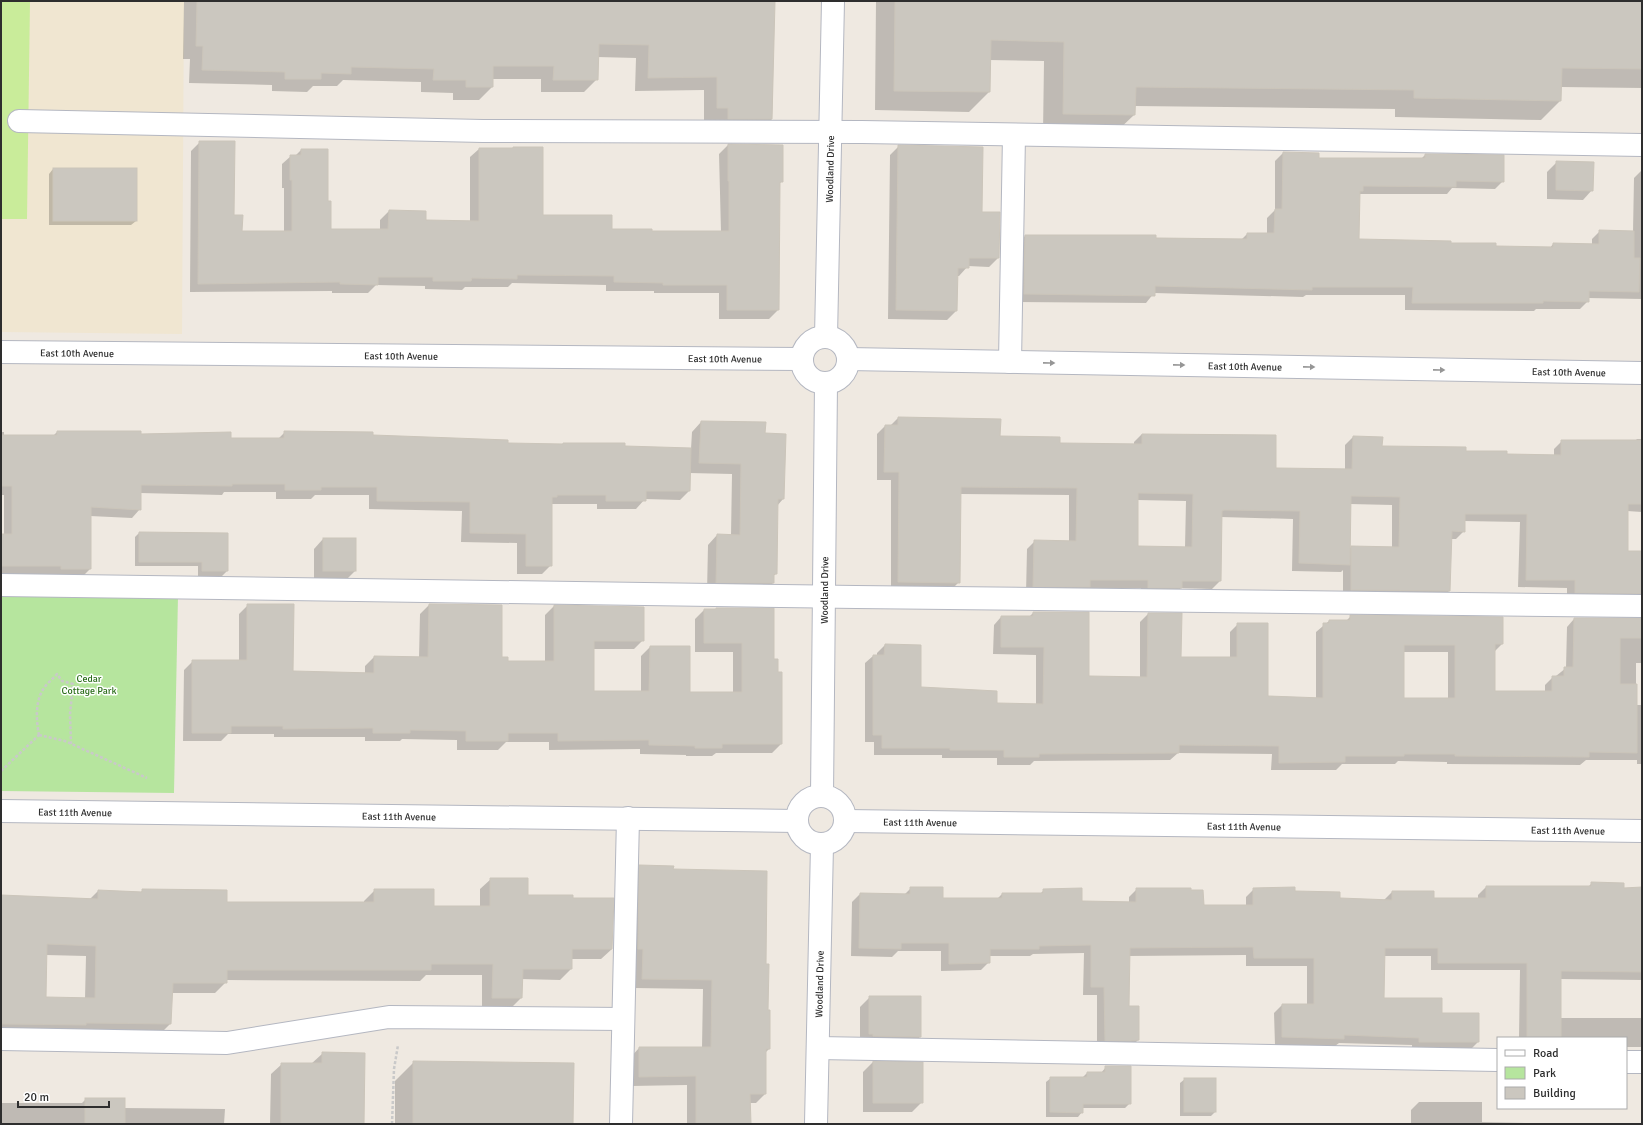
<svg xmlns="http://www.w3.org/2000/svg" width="1643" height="1125" font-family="Signika,sans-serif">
<rect width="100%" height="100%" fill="#efe9e1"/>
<!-- education -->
<polygon fill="#f0e6d1" points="1,1 184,1 182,334 1,332"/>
<!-- green -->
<polygon fill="#b6e59e" points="1,595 178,596 174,793 1,791"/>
<!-- pitch -->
<polygon fill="#c9ec9a" points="1,1 30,1 27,219 1,219"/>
<!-- shadow -->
<g fill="#0003" fill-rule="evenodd">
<polygon points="184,1 774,1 772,119 758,132 704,121 704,90 635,91 636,58 597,57 597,79 584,92 541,92 541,79 492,79 492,87 479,100 453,100 453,93 421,92 421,82 343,80 337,86 313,86 307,92 272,91 272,85 189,83 190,59 183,59"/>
<polygon points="876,1 1642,1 1642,88 1561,87 1560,101 1541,120 1395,117 1395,109 1134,106 1134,115 1114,134 1043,133 1044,61 989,60 989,92 969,112 875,110"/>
<polygon points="200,142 241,232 284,232 284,188 282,188 282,164 291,156 295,156 301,150 327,202 330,230 380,230 380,220 389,211 425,212 425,221 470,222 470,157 479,149 542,216 611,230 651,232 721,232 719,154 728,145 782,181 779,184 778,310 769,319 719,319 719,293 654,293 654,291 606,291 606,285 512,283 508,287 465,287 462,290 425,289 425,286 376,285 368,293 332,293 332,291 190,292 191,151"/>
<polygon points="899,146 981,213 998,258 989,267 968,266 959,276 957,276 956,311 947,320 888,319 890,155"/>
<polygon points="1283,153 1318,159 1421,159 1425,155 1503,181 1495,189 1452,188 1447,194 1359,194 1358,240 1495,247 1550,248 1553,244 1592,244 1592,239 1600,231 1633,232 1634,178 1642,170 1642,299 1588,298 1588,301 1580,309 1536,309 1534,311 1405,310 1405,295 1306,295 1303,297 1154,293 1146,303 1016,302 1017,244 1025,236 1241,240 1247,234 1267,234 1267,218 1275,210 1275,161"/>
<polygon points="1557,162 1592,190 1583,200 1547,199 1547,172"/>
<polygon points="53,169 136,221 131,225 49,225 49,174"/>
<path d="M898 418 999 437 1059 444 1134 445V442L1142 434 1275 469 1345 470V445L1353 437 1381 447 1506 455 1554 456V449L1562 441H1635L1637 439H1642V512L1627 511V552H1642V605L1567 600V588L1518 587 1520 522 1464 521V531L1456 539H1450L1449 591 1442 599 1343 598V570L1341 572 1292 571 1293 519 1221 517 1220 581 1212 589 1181 588 1173 596 1140 595 1141 588H1088L1081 595 1026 594 1027 549 1035 541H1069V495L960 494 959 582 951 590H891V480H877V434L885 426H890ZM1137 500 1186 501 1185 548 1137 547ZM1350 504 1392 505V548L1351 547 1349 549Z"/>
<polygon points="701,422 764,434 783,499 777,506 776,574 773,576 773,583 764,593 707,592 708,545 717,535 731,536 732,474 689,473 689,491 680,500 645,499 636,509 597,509 597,504 551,504 551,565 542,574 517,574 517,543 461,542 462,511 369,509 369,495 315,495 311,499 276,499 276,492 224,492 222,495 140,493 140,509 132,518 90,516 90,569 81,578 53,578 53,574 1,575 1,535 4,535 4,495 1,495 1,432 4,432 4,436 53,436 57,432 230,439 278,439 285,432 507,444 691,449 692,432"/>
<polygon points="139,533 227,571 222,576 198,576 198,566 135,566 135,537"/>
<polygon points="323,539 355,571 345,581 314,581 314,549"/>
<polygon points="248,605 292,672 365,674 365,666 374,657 419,658 420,614 429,605 507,662 545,662 545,615 554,606 643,640 634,649 593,649 593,692 641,692 641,656 650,647 689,693 733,693 733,652 695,652 695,619 704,610 715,610 716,609 773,660 781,744 772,753 716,753 712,756 686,756 686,755 640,754 640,749 549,750 549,742 506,742 498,750 457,750 457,740 402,739 400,741 365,741 365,737 274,737 274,734 228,734 221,741 183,741 184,670 193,661 239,661 239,614"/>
<path d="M1033 613 1088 677 1140 678V622L1148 614 1180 658H1230V632L1238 624 1267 697 1316 699V632L1329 621H1346L1351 616 1502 644 1494 652V692H1545V685L1553 677 1556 676 1566 668 1567 627 1574 619H1642V663H1636V705H1642V764H1637V760H1586L1580 765 1447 764V762L1398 761 1395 764H1342L1336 770H1271L1272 754 1178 753 1170 760 1034 761 1030 765H997V758H942V755H874V742H865V663L873 656H877V653L885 645 920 688 996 704 1036 705V655L993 654 994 625 1001 617H1029ZM1403 652H1448V699H1403Z"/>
<polygon points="640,866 672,870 765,965 769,1049 765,1053 765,1094 756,1103 750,1103 750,1124 687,1124 687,1085 631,1086 630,1058 639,1048 702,1048 703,989 634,988 631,875"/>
<path d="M491 879 527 896 572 899 612 949 601 959H571V969L560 980 521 979V998L510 1009 482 1008V975H426L420 981 226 980V982L215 993H171L170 1024 159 1035H1V890H2V896L90 899 98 891 141 892 143 890 226 903H364V901L375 890 433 907H480V889ZM46 955 86 956 85 999 45 998Z"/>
<polygon points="1592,883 1623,889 1642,888 1642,980 1560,979 1560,1018 1642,1018 1642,1047 1626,1047 1626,1038 1519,1038 1520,970 1431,970 1431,956 1384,956 1383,999 1441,1014 1478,1042 1470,1050 1412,1050 1412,1045 1339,1043 1335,1046 1275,1045 1274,1013 1282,1005 1307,1005 1307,966 1246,966 1246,955 1129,956 1128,1007 1138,1040 1130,1048 1097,1048 1097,995 1083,995 1084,953 1033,954 1030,956 989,956 989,962 981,970 941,971 941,951 898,951 892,957 851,956 852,902 860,894 904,895 911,888 942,899 997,899 1002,894 1040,894 1044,890 1081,902 1129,903 1129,897 1137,889 1203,906 1246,906 1246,897 1254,889 1294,892 1339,899 1384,900 1392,892 1433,899 1478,899 1478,895 1486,887 1588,887"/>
<polygon points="870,997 920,1037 910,1046 860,1043 860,1007"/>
<polygon points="322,1054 364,1054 363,1124 270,1124 271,1074 282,1064 311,1064"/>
<polygon points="414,1062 572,1124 395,1124 395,1081"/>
<polygon points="873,1062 922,1102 912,1112 863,1112 863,1072"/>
<polygon points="1106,1067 1130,1103 1125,1108 1082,1108 1082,1112 1078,1117 1046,1117 1046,1082 1051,1078 1083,1077 1087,1073 1101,1073"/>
<polygon points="1185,1079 1215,1112 1211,1116 1180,1116 1180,1083"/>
<polygon points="86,1099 124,1108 225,1109 224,1124 1,1124 1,1103 82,1103"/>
<polygon points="1419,1102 1482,1102 1482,1122 1569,1124 1411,1124 1411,1110"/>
</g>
<!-- building -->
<g fill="#cbc7bf" stroke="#cbc5ba" fill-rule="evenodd">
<polygon points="197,1 775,1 772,119 728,119 728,108 717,108 717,77 648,78 649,45 599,44 598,80 553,80 554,66 493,66 493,87 466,87 466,80 433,80 434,69 351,67 351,74 321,73 321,79 285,79 285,72 202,70 203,46 196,46"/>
<polygon points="895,1 1642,1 1642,69 1562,68 1561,101 1414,98 1414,90 1136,87 1135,115 1063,114 1064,42 991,40 990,92 894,91"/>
<polygon points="199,141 235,141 234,215 243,215 242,231 292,231 292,180 290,180 290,155 301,155 301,149 328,149 328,201 331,201 331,229 388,229 389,210 426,211 426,220 479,221 479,148 513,148 513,147 543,147 543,215 612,215 612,229 652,229 652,231 729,231 729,181 728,181 728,144 783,145 783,182 780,182 779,310 727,310 727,285 663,285 663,283 614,282 614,276 517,275 517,279 472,278 471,281 433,281 433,277 378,277 378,285 340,284 340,282 198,284"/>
<polygon points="898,145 983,147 982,212 1000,212 999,258 969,258 969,268 958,268 957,311 896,310"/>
<polygon points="1283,152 1319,153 1319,158 1425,158 1425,154 1504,155 1504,182 1456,181 1456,187 1363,186 1363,191 1360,191 1359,239 1451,241 1451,243 1496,243 1496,246 1553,247 1553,243 1599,244 1599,230 1634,231 1634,258 1640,258 1639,292 1589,291 1589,302 1543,301 1543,303 1412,303 1413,287 1312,287 1312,290 1155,286 1155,296 1024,294 1025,235 1156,235 1156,238 1247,239 1247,233 1274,233 1275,209 1282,209"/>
<polygon points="1556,161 1594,162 1593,191 1556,190"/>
<rect x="53" y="168" width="84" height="53"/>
<path d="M898 417 1001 419 1000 436 1060 437V443L1142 444V434L1276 435V468L1352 469 1353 436 1383 437 1382 446 1466 447V451H1507V454L1561 455V440H1642V504H1628V551H1642V594L1575 593V580H1526L1527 514H1465V532L1452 531 1450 591 1351 590V546L1399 547 1400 497 1351 496 1350 565 1299 563 1300 511 1224 510 1222 511 1221 581H1182V588H1148V580H1090V587H1033L1034 540 1076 541 1077 488 961 487 960 583 898 582 899 472H884L885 425H898ZM1138 493 1193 494 1192 547 1138 546Z"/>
<polygon points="701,421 766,422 765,433 786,434 784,499 778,499 777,574 774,574 774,583 716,583 717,534 740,535 741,464 699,463"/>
<polygon points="57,431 141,431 141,434 231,432 231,438 284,438 284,431 373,432 373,435 508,440 508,443 563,444 563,443 625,443 625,446 691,448 690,491 646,491 646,501 606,501 606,495 557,495 557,497 552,497 552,566 526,566 526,534 470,533 470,502 377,501 377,487 321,487 321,490 285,490 285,484 232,484 232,486 141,485 141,510 91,507 91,569 61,569 61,566 1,566 1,534 12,534 12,486 1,486 1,435 57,435"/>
<polygon points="139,532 228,533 228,571 202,571 202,562 139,562"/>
<rect x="323" y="538" width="33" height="33"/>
<polygon points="247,604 294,604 293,671 374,673 374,656 428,657 429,604 502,605 502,657 508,657 508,661 554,661 554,605 644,607 644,641 594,641 594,691 649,691 650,646 690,646 690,692 742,692 742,643 704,643 704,609 716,609 716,608 774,608 774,659 778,659 778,672 782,672 782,744 722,744 722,748 695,748 695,746 649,745 649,740 558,741 558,733 508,733 508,741 466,741 466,731 410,730 410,733 373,733 373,728 283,729 283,726 231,726 231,733 192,733 192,660 247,660"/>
<path d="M1033 612H1089V676L1147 677 1148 613H1182L1181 657H1237V623H1268V696L1323 698V623H1329V620H1350V615L1503 617V644H1495V691H1552V676H1564V667H1573L1574 618H1642V638H1620V684H1637V753L1589 752V757L1455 756V754H1404V756H1345V762L1279 763V746L1179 745V753L1039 754V757H1004V750H950V748H882V735H873V655H884L885 644 921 645V687L997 691V703L1043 704 1044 647H1001V616H1033ZM1404 645H1455V698H1404Z"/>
<polygon points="639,865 674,866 673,869 767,871 766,964 769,964 768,1010 770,1010 770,1049 766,1049 766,1094 750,1094 751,1124 696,1124 696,1076 639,1077 639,1047 711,1047 712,980 642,979 643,949 638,949"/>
<path d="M490 878H528V895H573V898H614L612 949H572V969H523L522 998H492L493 964H431V970H227V983H173L171 1024 86 1023V1025L1 1024V895L98 899V890L142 892V889L227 890V902H374V889H434V906H490ZM47 944 96 946 95 998 46 997Z"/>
<polygon points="1591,882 1624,883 1624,888 1642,887 1642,972 1561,971 1561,1038 1527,1038 1527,963 1438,963 1438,948 1385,948 1384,998 1442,998 1442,1013 1479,1013 1479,1042 1419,1042 1419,1038 1344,1035 1344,1039 1282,1037 1282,1004 1314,1004 1314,958 1254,958 1253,947 1130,948 1129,1006 1139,1006 1139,1040 1131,1041 1105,1041 1104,987 1091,987 1091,945 1039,946 1039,949 990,949 990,963 949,964 949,943 901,943 901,949 859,948 860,893 910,894 910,887 943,887 943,898 1002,898 1002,893 1043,893 1043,889 1082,888 1082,901 1136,902 1136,888 1191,888 1191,890 1203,890 1204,905 1253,905 1253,888 1295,887 1295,891 1340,892 1340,898 1392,900 1392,891 1434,891 1434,898 1486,898 1486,886 1591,886"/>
<polygon points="869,996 921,996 921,1037 873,1036 873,1034 869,1034"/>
<polygon points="322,1052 365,1053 364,1124 281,1124 281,1063 322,1063"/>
<polygon points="413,1061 574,1063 573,1124 413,1124"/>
<polygon points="873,1061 923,1062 923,1103 873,1103"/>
<polygon points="1105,1066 1131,1066 1131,1104 1083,1104 1083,1113 1050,1112 1050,1077 1087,1077 1087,1072 1105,1072"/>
<rect x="1184" y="1078" width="32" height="34"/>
<rect x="85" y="1098" width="40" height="26"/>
</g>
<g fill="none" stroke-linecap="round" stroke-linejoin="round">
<defs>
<g id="minor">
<polyline points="19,121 483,131 862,132 1642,145"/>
<circle cx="825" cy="360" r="23"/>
<path id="s1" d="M826 337 833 1"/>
<path id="s2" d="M1 352 802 359"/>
<path id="s3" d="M848 359 1642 373"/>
<polyline points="1010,362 1014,135"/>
<polyline points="1,585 856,597 1642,606"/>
<circle cx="821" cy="820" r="24"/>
<path id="s4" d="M822 796 826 383"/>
<path id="s5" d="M1 811 797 821"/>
<path id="s6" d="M846 821 1642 831"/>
<polyline points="1,1039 227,1043 389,1017 623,1019"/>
<polyline points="818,1048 1498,1060"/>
<polyline points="1626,1062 1642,1062"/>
<polyline points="621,1124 628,818"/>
<path id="s7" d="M816 1124 822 845"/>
</g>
</defs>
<!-- minor casing -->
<use href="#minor" stroke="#b4b7c1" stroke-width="24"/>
<!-- path -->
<g stroke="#c9c9c9" stroke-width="2.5" stroke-dasharray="3 2" stroke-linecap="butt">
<path d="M39 735C36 720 35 701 44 688 47 683 53 679 57 674L62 681 73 684 70 714 71 744"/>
<polyline points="39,735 65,741 147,778"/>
<polyline points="1,771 39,735"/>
<polyline points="392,1124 394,1069 398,1045"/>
</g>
<!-- minor -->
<use href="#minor" stroke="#fff" stroke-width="22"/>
</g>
<!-- one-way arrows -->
<defs><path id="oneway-solid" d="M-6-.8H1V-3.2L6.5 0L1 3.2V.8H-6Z"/></defs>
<g fill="#969696">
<use href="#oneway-solid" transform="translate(1049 363) rotate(1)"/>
<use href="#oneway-solid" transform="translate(1179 365) rotate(1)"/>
<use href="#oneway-solid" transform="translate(1309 367) rotate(1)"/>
<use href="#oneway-solid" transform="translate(1439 370) rotate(1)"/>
</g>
<g text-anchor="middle" stroke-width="3" stroke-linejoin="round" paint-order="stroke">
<!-- street labels -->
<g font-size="10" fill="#2e2e2e" stroke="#fff">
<text dy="4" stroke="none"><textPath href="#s1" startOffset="168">Woodland Drive</textPath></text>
<text dy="4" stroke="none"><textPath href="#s2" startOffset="76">East 10th Avenue</textPath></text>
<text dy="4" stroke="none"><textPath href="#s2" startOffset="400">East 10th Avenue</textPath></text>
<text dy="4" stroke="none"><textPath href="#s2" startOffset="724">East 10th Avenue</textPath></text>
<text dy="4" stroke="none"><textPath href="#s3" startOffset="397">East 10th Avenue</textPath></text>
<text dy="4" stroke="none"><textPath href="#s3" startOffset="721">East 10th Avenue</textPath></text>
<text dy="4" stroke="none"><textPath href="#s4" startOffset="206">Woodland Drive</textPath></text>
<text dy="4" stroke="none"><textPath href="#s5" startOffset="74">East 11th Avenue</textPath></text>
<text dy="4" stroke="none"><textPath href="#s5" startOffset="398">East 11th Avenue</textPath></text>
<text dy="4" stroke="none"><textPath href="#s6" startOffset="74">East 11th Avenue</textPath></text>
<text dy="4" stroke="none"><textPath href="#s6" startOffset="398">East 11th Avenue</textPath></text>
<text dy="4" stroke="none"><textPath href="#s6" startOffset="722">East 11th Avenue</textPath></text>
<text dy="4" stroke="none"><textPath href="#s7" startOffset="140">Woodland Drive</textPath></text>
</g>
<!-- park labels -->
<g font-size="10" fill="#2c6e1b" stroke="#fff">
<text x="89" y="682">Cedar<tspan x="89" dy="12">Cottage Park</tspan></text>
</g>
</g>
<!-- border -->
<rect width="1643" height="1125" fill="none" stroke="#2e2e2e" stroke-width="4"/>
<!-- legend -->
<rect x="1497" y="1037" width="130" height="72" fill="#ffffff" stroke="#ababab"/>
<rect x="1505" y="1050" width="20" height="6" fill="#ffffff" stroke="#ababab"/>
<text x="1533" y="1057" font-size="12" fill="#2e2e2e">Road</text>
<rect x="1505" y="1067" width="20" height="12" fill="#b6e59e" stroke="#ababab"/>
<text x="1533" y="1077" font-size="12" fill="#2e2e2e">Park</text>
<rect x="1505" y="1087" width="20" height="12" fill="#cbc7bf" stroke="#ababab"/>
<text x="1533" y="1097" font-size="12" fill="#2e2e2e">Building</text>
<!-- scale -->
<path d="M18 1101v6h91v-6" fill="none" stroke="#2e2e2e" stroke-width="2"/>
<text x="24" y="1101" font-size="12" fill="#2e2e2e" stroke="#ffffff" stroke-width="3" paint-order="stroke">20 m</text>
</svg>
